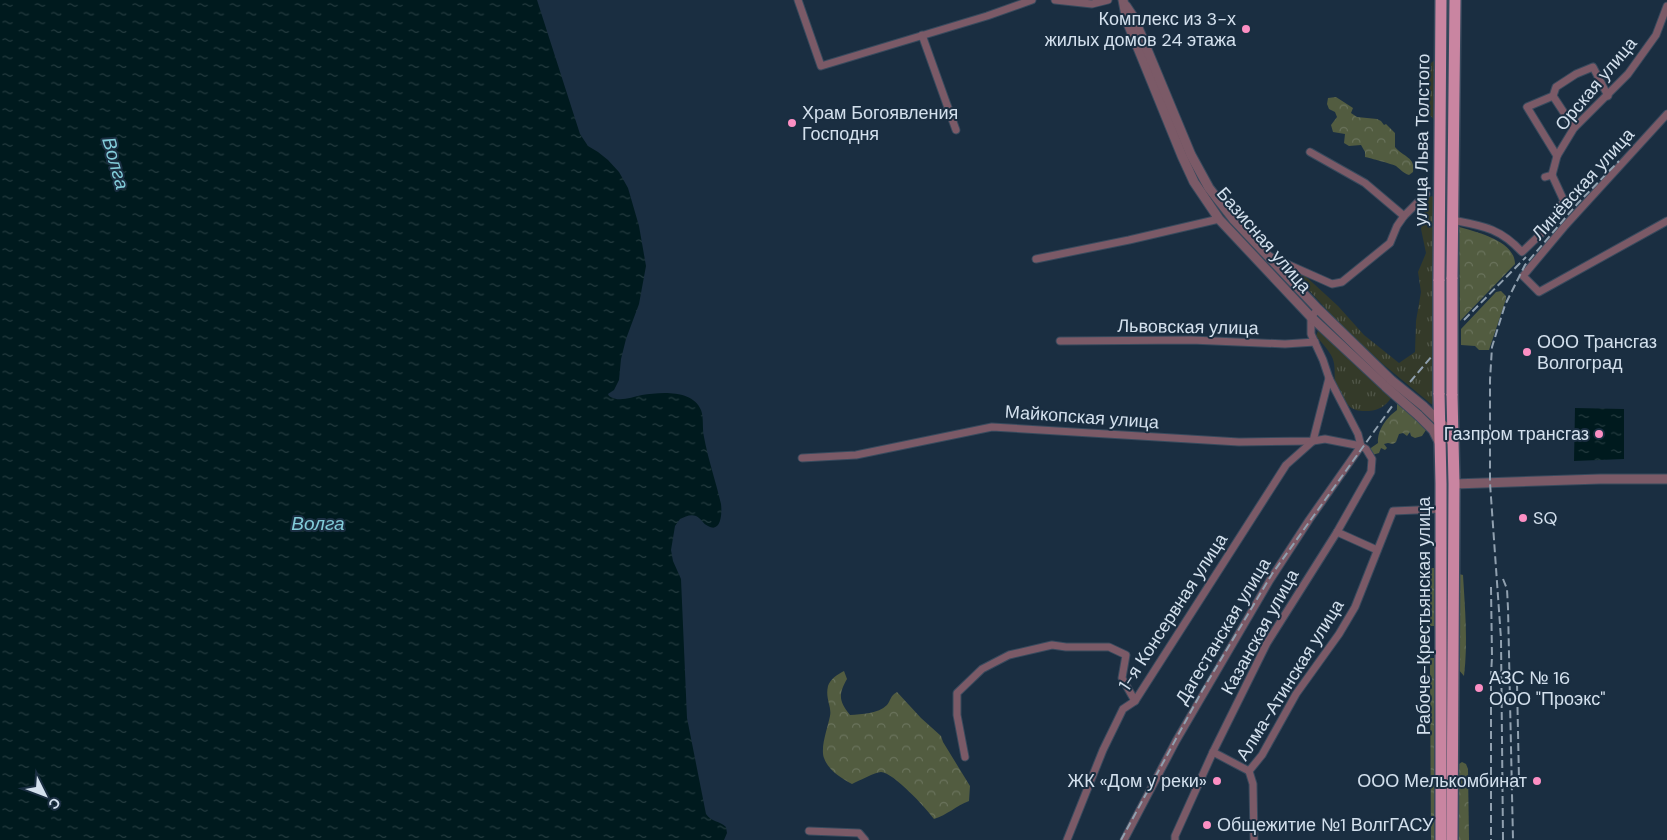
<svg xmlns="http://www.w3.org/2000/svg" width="1667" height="840" font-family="'DM Sans',sans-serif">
<defs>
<pattern id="grass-tufts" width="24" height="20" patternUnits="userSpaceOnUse" patternTransform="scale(1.25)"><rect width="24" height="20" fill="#343a29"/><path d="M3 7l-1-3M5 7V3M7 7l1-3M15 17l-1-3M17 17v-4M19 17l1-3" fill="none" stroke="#505648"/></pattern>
<pattern id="forest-crowns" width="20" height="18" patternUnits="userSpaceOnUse" patternTransform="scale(1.25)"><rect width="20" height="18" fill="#525c40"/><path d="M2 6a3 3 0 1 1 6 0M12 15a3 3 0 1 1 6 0" fill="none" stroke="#6a735c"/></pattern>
<pattern id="water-ripples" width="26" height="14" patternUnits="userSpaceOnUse" patternTransform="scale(1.25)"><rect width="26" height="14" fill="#001a1e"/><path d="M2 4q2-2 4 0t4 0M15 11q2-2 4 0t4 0" fill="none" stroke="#243b3f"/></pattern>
</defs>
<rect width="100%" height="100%" fill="#1a2e41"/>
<!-- grass -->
<g fill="url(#grass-tufts)">
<polygon points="1436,59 1436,122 1430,115 1429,74 1431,63"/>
<polygon points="1436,196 1434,405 1431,404 1384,365 1344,328 1290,270 1301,272 1338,306 1364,335 1399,363 1415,352 1416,321 1421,292 1418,272 1426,253 1421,229 1427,197"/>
<path d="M1318 331H1320L1391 398C1386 406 1379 410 1369 411 1351 412 1347 406 1340 391 1338 388 1335 384 1335 381 1334 371 1336 364 1331 355 1327 348 1321 342 1316 336Z"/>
</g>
<!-- forest -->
<g fill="url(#forest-crowns)">
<path d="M1336 97 1353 108 1351 113 1357 117 1377 119 1381 121 1384 125 1386 124 1395 133V147C1403 157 1416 157 1413 172L1409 175C1403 173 1401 170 1396 166 1392 164 1370 158 1365 157V152L1361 145 1349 146 1344 143 1345 134 1333 132 1331 125 1337 117 1335 112 1329 109 1327 104 1328 98Z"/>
<path d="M1459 227C1477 232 1515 241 1515 264L1460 321Z"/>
<polygon points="1501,291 1506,296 1506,299 1489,350 1479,350 1475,346 1461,345 1461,329 1496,292"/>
<path d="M1397 403 1417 420 1426 430 1422 436 1415 438 1411 436 1410 432 1407 436 1403 433 1399 434 1396 442 1393 444 1388 443 1384 444 1387 448 1385 450 1381 448 1379 453 1372 455 1368 450 1378 443C1377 430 1387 417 1397 410Z"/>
<polygon points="1430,568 1440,568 1439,626 1430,626"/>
<path d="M1459 574 1463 575C1465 609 1468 643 1464 676L1458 669Z"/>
<polygon points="1430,658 1438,658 1439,840 1431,840"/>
<path d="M844 671 847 679C838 695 839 701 850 715 862 714 878 714 887 705 891 700 890 696 897 692L921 718 941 736 943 742 970 786 969 801C956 806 947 815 934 819 925 807 894 773 881 772 875 772 859 781 852 784 841 778 828 770 824 758 820 747 828 727 830 716 832 707 825 699 828 686 830 679 838 674 844 671Z"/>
<polygon points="1462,762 1466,764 1468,769 1469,840 1459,840 1458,771 1459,764"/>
</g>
<!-- water -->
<g fill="url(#water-ripples)">
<path d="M0 0H537L580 134 588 146 598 152 608 160 619 172 628 188 639 226 646 266 639 304 626 339 621 359 619 380 614 390 608 394 609 396C619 403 631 397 642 395 659 392 693 389 701 410 704 418 702 428 704 437 708 459 716 482 721 504 722 511 722 534 708 526 703 524 701 518 696 516 690 514 685 517 680 519L675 526 671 550 673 561 681 579 687 718 706 814C711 822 720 821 726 827L727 833 724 840H0Z"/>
<polygon points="1575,408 1624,409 1624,459 1574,461"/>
</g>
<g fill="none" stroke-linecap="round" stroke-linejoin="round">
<defs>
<g id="minor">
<polyline points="798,0 821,66 987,16 1032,0"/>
<polyline points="1055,0 1092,4 1108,0"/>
<polyline points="922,35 956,130"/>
<polyline points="1553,96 1574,128"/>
<polyline points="1667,114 1564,227 1523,276 1539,292 1667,221"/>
<polyline points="1557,156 1527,107 1553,96 1556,87 1576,74 1593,67 1608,96"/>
<polyline points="1545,177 1552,175 1557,156 1574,128 1628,74 1656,35 1667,6"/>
<polyline points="1404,216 1426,194"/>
<path d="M1452 220C1483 226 1500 228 1522 252L1546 229 1564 201 1552 175"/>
<polyline points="1269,256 1332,284 1342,282 1390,243 1397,226 1404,216 1365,183 1310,152"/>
<polyline points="1036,259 1129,240 1219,219"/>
<polyline points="1318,309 1311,317 1311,334 1323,360 1329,378 1358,434 1361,446"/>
<polyline points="1060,341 1191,340 1285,344 1315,342"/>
<polyline points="802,458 856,455 992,427 1239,442 1313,441 1325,439 1361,446 1366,449 1372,459 1371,472 1337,532 1267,643 1213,752 1175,836 1175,840"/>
<polyline points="1337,532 1377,550"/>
<polyline points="1213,752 1249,771"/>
<polyline points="965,757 957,715 957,693 982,669 1009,655 1052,645 1066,647 1109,647 1126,655 1122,678 1135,701"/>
<polyline points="809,831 859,833 865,840"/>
<polyline points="1067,840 1103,750 1123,709 1135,701 1286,465 1313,441 1329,378"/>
<polyline points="1124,840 1176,741 1270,580 1309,520 1361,446"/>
<polyline points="1254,840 1253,784 1249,771 1262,755 1296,694 1339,634 1355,607 1393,511 1441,509"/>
</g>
<g id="tertiary">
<polyline points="1123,0 1127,21 1182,156 1194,182 1219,219 1311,317 1386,387"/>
<polyline points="1126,6 1134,18 1191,155 1209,188 1234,220 1267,255 1318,309 1391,380"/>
<polyline points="1423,406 1445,427 1451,441"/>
<polyline points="1418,415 1433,430 1439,442"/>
<polyline points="1454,484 1600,479 1667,479"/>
</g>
<g id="primary">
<polyline points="1452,279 1455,0"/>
<polyline points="1439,281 1441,0"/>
<polyline points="1439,393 1441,484 1441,840"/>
<polyline points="1452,840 1454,484 1452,394"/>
</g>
</defs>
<!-- minor casing -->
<use href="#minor" stroke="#384a5d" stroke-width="9"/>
<!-- tertiary casing -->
<use href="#tertiary" stroke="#384a5d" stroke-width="11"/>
<!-- primary casing -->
<use href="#primary" stroke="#384a5d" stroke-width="14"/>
<!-- minor -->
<use href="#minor" stroke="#7b5a67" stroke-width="7"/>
<!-- tertiary -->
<use href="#tertiary" stroke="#7b5a67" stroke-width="9"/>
<!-- primary -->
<use href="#primary" stroke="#c985a1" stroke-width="11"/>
<!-- rail -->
<g stroke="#90a0af" stroke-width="2" stroke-dasharray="8 4" stroke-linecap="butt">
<polyline points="1464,320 1526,257"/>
<polyline points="1410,382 1432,356"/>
<polyline points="1503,579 1507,589 1508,608 1513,840"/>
<polyline points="1491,587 1492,657 1491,675 1491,840"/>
<polyline points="1517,683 1519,780"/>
<polyline points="1121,840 1202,691 1272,574 1393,405"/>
<polyline points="1503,840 1501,639 1490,483 1490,380 1492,347 1505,305 1525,265 1578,203 1619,161"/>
</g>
<defs>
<g id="tertiary-bridge">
<polyline points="1391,380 1423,406"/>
<polyline points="1386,387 1418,415"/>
</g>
<g id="primary-bridge">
<polyline points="1452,279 1452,394"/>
<polyline points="1439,281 1439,393"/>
</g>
</defs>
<!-- tertiary-bridge casing -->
<use href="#tertiary-bridge" stroke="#384a5d" stroke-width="11" stroke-linecap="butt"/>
<!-- primary-bridge casing -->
<use href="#primary-bridge" stroke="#384a5d" stroke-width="14" stroke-linecap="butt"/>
<!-- tertiary-bridge -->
<use href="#tertiary-bridge" stroke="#7b5a67" stroke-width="9"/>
<!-- primary-bridge -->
<use href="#primary-bridge" stroke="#c985a1" stroke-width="11"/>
</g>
<!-- markers -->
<g fill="#fc8fc3" stroke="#1a2e41" stroke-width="2">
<circle cx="1246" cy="29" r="5"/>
<circle cx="792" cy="123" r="5"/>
<circle cx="1527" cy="352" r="5"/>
<circle cx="1599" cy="434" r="5"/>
<circle cx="1523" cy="518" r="5"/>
<circle cx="1479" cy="688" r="5"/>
<circle cx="1217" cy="781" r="5"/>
<circle cx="1537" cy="781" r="5"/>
<circle cx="1207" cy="825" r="5"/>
</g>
<g text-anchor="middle" stroke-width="4" stroke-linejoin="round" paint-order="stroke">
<!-- poi labels -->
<g font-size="18" fill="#d3e0ed" stroke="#1a2e41" text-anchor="start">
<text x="1236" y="25" text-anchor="end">Комплекс из 3-х<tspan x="1236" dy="21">жилых домов 24 этажа</tspan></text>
<text x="802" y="119">Храм Богоявления<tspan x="802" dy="21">Господня</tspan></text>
<text x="1537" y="348">ООО Трансгаз<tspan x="1537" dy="21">Волгоград</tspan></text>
<text x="1589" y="440" text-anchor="end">Газпром трансгаз</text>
<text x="1533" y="524">SQ</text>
<text x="1489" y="684">АЗС № 16<tspan x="1489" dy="21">ООО "Проэкс"</tspan></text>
<text x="1207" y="787" text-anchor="end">ЖК «Дом у реки»</text>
<text x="1527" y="787" text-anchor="end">ООО Мелькомбинат</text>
<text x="1217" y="831">Общежитие №1 ВолгГАСУ</text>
</g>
<!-- street labels -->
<g font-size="18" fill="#d3e0ed" stroke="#1a2e41">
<text transform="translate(1596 84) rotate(-50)" y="6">Орская улица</text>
<text transform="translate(1422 140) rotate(-89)" y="6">улица Льва Толстого</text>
<text transform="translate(1583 184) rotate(-48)" y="6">Линёвская улица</text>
<text transform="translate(1264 240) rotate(49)" y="6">Базисная улица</text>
<text transform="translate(1188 327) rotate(1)" y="6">Львовская улица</text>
<text transform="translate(1082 417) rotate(4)" y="6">Майкопская улица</text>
<text transform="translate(1173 612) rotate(-57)" y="6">1-я Консервная улица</text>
<text transform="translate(1424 616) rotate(-90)" y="6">Рабоче-Крестьянская улица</text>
<text transform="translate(1223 631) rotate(-59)" y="6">Дагестанская улица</text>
<text transform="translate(1260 632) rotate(-61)" y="6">Казанская улица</text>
<text transform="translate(1290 680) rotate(-58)" y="6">Алма-Атинская улица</text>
</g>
<!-- water labels -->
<g font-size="19" font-style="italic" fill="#82ccd9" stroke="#1a2e41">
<text transform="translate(116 163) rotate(74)" y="7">Волга</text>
<text x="318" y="530">Волга</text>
</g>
</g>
<!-- north arrow -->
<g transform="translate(45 795) rotate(132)" stroke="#1a2e41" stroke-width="4" paint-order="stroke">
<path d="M0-4L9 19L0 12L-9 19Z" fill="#d3e0ed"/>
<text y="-8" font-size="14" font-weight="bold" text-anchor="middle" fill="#d3e0ed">С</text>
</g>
</svg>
